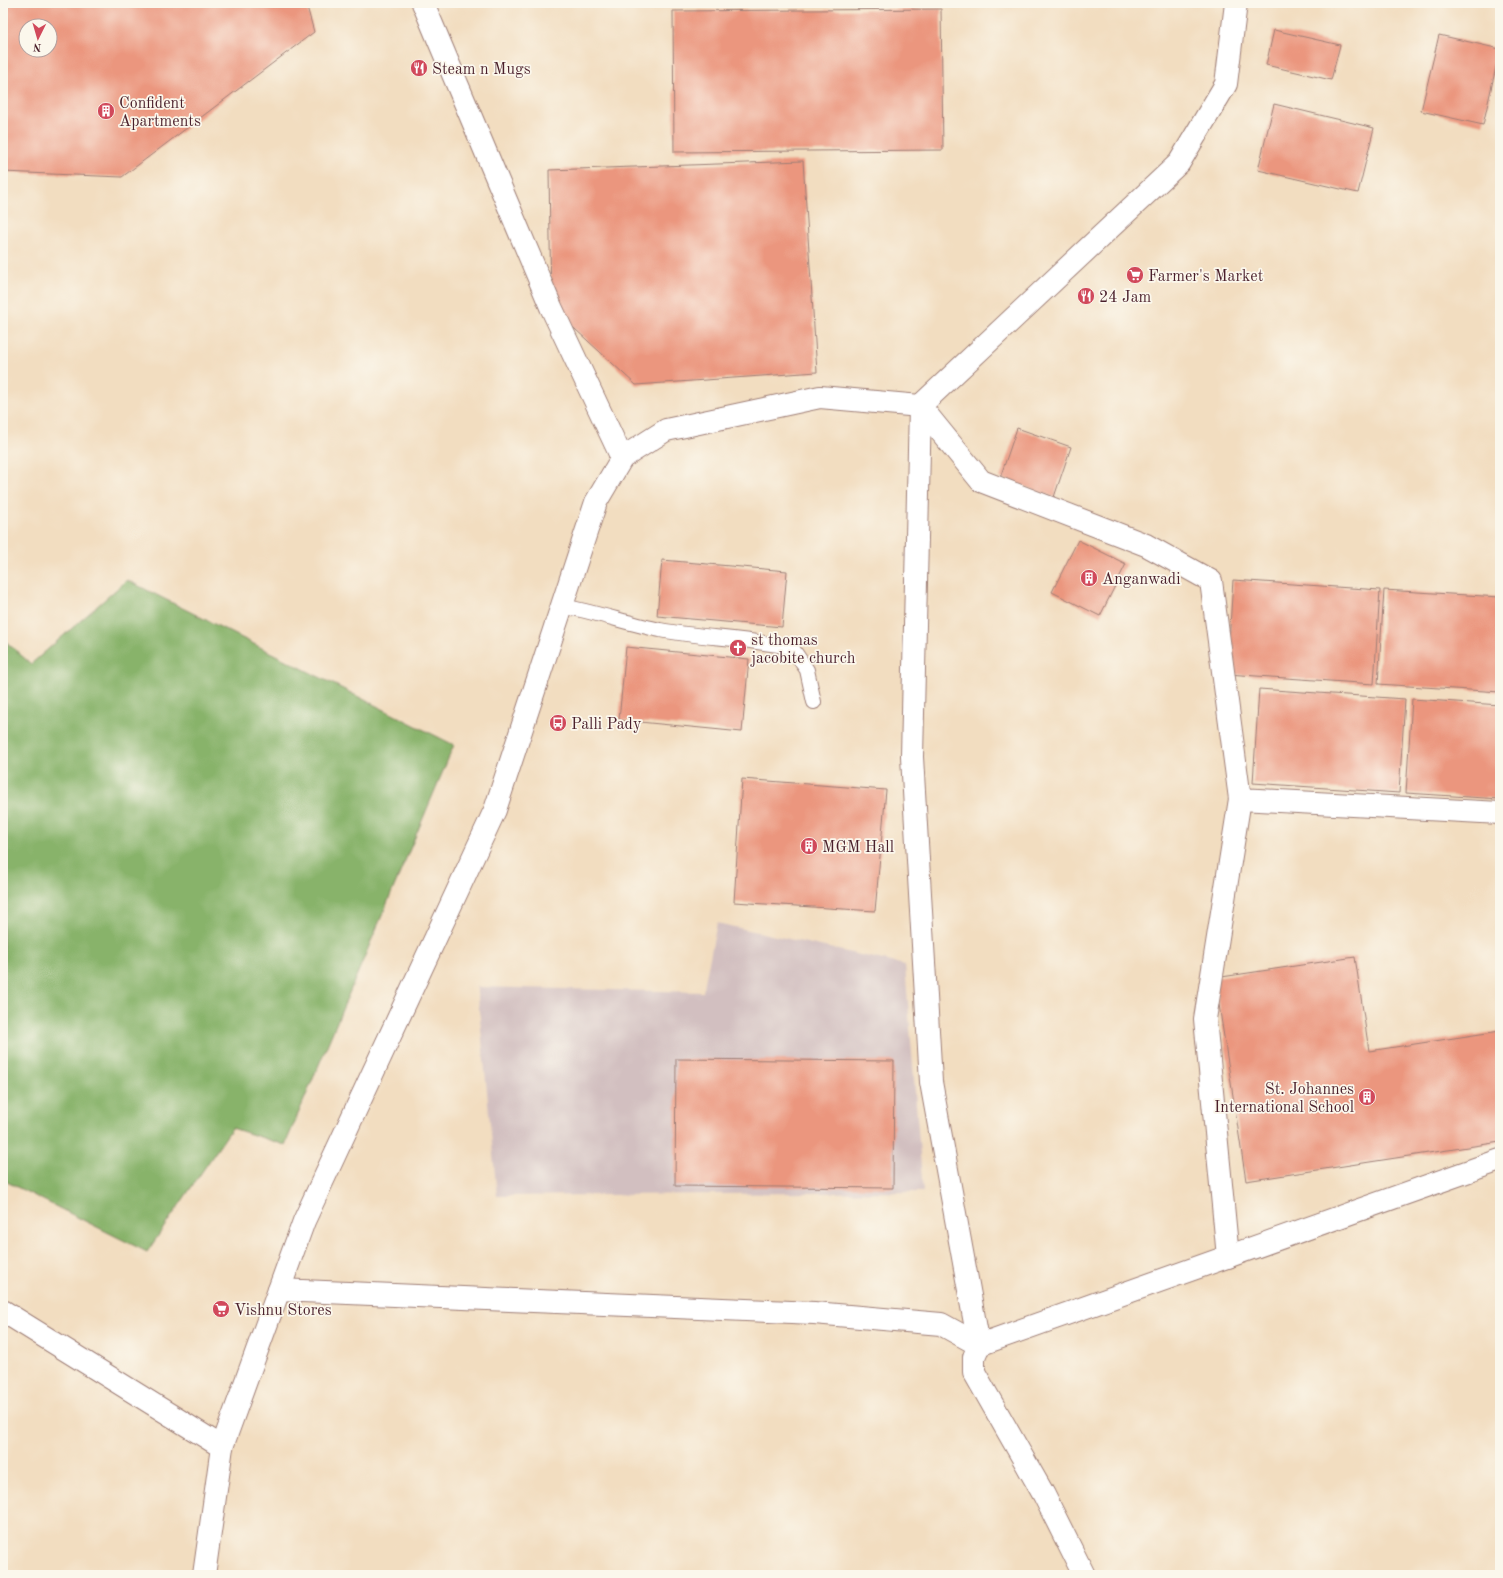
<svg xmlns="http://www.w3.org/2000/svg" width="1503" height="1578" font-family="'Old Standard TT',serif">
<rect width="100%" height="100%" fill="#fbf7ec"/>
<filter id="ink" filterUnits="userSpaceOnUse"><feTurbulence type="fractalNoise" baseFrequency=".025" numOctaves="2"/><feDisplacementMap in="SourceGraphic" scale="8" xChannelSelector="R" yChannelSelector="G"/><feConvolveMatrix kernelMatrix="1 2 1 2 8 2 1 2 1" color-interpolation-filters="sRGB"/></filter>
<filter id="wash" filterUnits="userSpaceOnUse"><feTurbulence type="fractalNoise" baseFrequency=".012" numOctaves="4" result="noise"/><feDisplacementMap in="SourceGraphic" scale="16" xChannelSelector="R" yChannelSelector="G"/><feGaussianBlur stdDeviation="0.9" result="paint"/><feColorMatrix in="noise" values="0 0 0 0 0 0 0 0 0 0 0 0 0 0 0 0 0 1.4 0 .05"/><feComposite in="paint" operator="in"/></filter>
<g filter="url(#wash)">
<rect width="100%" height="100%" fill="#f2ddc0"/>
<!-- industrial -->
<polygon fill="#d2bfc0" points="717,923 905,965 923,1192 497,1196 477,987 703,992"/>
<!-- forest -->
<polygon fill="#88b36b" stroke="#69694b" points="127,580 454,745 285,1145 232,1128 147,1252 3,1180 3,639 31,664"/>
<g id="blocks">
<!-- building -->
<g fill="#eb967e" fill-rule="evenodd">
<path d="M3 3H306L314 32 122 177 3 172ZM26 26H50V50H26Z"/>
<polygon points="941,9 943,150 674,152 673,11"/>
<polygon points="1274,30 1340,45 1331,80 1266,65"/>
<polygon points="1439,35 1500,49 1483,125 1421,111"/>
<polygon points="1274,104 1374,128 1358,193 1258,170"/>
<polygon points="803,161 817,372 636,385 551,307 549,170"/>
<polygon points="1017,428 1071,447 1054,497 1000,478"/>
<polygon points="1078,540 1126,564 1100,616 1052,592"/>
<polygon points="662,560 787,571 782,627 657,616"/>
<polygon points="1233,580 1380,590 1374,684 1227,674"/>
<polygon points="1384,590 1500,597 1500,692 1378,684"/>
<polygon points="626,647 749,659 742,732 619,720"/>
<polygon points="1259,689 1405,699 1399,793 1253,783"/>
<polygon points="1412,699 1500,705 1500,799 1406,793"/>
<polygon points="742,779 886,790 875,911 734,902"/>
<polygon points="1355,957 1369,1051 1500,1031 1500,1142 1246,1181 1215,978"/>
<polygon points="676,1059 894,1061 893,1188 675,1186"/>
</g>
</g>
</g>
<g filter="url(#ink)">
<use href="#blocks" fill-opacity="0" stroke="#9e7e76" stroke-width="1"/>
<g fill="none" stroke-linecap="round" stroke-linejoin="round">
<defs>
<path id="lane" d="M562 606C595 612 627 623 660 630 703 638 748 638 792 648L807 670 814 702"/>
<g id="street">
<polyline points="423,3 551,307 622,458"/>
<polyline points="920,406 912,757 931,1082 979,1345 974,1357 974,1372 1044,1495 1084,1575"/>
<polyline points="920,406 981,481 1146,545 1211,581 1240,799 1500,813"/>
<polyline points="1228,1257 1205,1019 1240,799"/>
<polyline points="279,1290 814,1313 941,1324 979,1345 1500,1160"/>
<polyline points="3,1311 222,1447"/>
<polyline points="204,1575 222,1447 304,1221 495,810 596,502 622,458 666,430 820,397 920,406 1179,163 1226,84 1236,3"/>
</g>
</defs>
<!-- lane casing -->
<use href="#lane" stroke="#9e7e76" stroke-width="16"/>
<!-- street casing -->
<use href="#street" stroke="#9e7e76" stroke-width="24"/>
<!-- lane -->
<use href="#lane" stroke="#fff" stroke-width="14"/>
<!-- street -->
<use href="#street" stroke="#fff" stroke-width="22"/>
</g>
</g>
<!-- icons -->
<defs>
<symbol id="restaurant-disc" viewBox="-11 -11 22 22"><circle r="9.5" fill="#d1495b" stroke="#fbf7ec"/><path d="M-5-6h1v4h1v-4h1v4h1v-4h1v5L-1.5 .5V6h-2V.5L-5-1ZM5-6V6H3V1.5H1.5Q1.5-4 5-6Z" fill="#fff"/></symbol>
<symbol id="building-disc" viewBox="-11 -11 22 22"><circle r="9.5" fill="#d1495b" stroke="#fbf7ec"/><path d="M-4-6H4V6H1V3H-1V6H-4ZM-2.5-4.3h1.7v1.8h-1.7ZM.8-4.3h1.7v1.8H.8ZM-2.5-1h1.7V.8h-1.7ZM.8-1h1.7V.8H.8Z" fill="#fff"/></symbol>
<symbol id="supermarket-disc" viewBox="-11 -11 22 22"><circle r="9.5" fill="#d1495b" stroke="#fbf7ec"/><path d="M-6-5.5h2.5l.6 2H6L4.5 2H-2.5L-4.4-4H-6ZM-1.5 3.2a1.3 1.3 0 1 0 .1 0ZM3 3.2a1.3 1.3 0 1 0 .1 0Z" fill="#fff"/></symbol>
<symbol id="church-disc" viewBox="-11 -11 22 22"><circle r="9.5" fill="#d1495b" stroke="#fbf7ec"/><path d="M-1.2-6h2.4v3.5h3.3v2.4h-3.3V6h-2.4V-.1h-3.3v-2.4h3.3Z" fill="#fff"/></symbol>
<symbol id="bus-disc" viewBox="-11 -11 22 22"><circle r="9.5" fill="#d1495b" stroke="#fbf7ec"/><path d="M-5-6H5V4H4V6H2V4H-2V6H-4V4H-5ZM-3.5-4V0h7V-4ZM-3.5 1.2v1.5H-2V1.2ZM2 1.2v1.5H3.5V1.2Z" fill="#fff"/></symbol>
</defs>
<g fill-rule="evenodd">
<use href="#restaurant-disc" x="409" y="58" width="20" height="20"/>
<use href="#building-disc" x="96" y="101" width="20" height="20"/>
<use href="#supermarket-disc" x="1125" y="265" width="20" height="20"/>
<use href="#restaurant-disc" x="1076" y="286" width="20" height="20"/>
<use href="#building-disc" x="1079" y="568" width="20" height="20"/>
<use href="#church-disc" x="728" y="638" width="20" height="20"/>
<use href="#bus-disc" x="548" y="713" width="20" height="20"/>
<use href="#building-disc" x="799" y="836" width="20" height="20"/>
<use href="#building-disc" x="1357" y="1087" width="20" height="20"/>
<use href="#supermarket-disc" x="211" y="1299" width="20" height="20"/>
</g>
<g text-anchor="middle" stroke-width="3.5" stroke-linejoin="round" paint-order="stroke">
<!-- poi labels -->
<g font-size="16" fill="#4a1f2b" stroke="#fbf7ec" text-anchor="start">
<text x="432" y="74">Steam n Mugs</text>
<text x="119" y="108">Confident<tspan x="119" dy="18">Apartments</tspan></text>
<text x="1148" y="281">Farmer's Market</text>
<text x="1099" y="302">24 Jam</text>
<text x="1102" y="584">Anganwadi</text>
<text x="751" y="645">st thomas<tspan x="751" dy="18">jacobite church</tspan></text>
<text x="571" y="729">Palli Pady</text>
<text x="822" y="852">MGM Hall</text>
<text x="1354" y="1094" text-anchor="end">St. Johannes<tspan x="1354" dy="18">International School</tspan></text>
<text x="234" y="1315">Vishnu Stores</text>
</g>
</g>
<!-- margin -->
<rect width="1503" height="1578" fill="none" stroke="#fbf7ec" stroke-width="16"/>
<!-- north arrow -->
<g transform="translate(38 38) rotate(185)"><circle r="19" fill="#fbf7ec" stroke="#b4a19f"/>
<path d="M0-3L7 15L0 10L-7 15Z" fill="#d1495b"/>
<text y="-6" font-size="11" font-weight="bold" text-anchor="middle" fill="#4a1f2b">N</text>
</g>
</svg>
